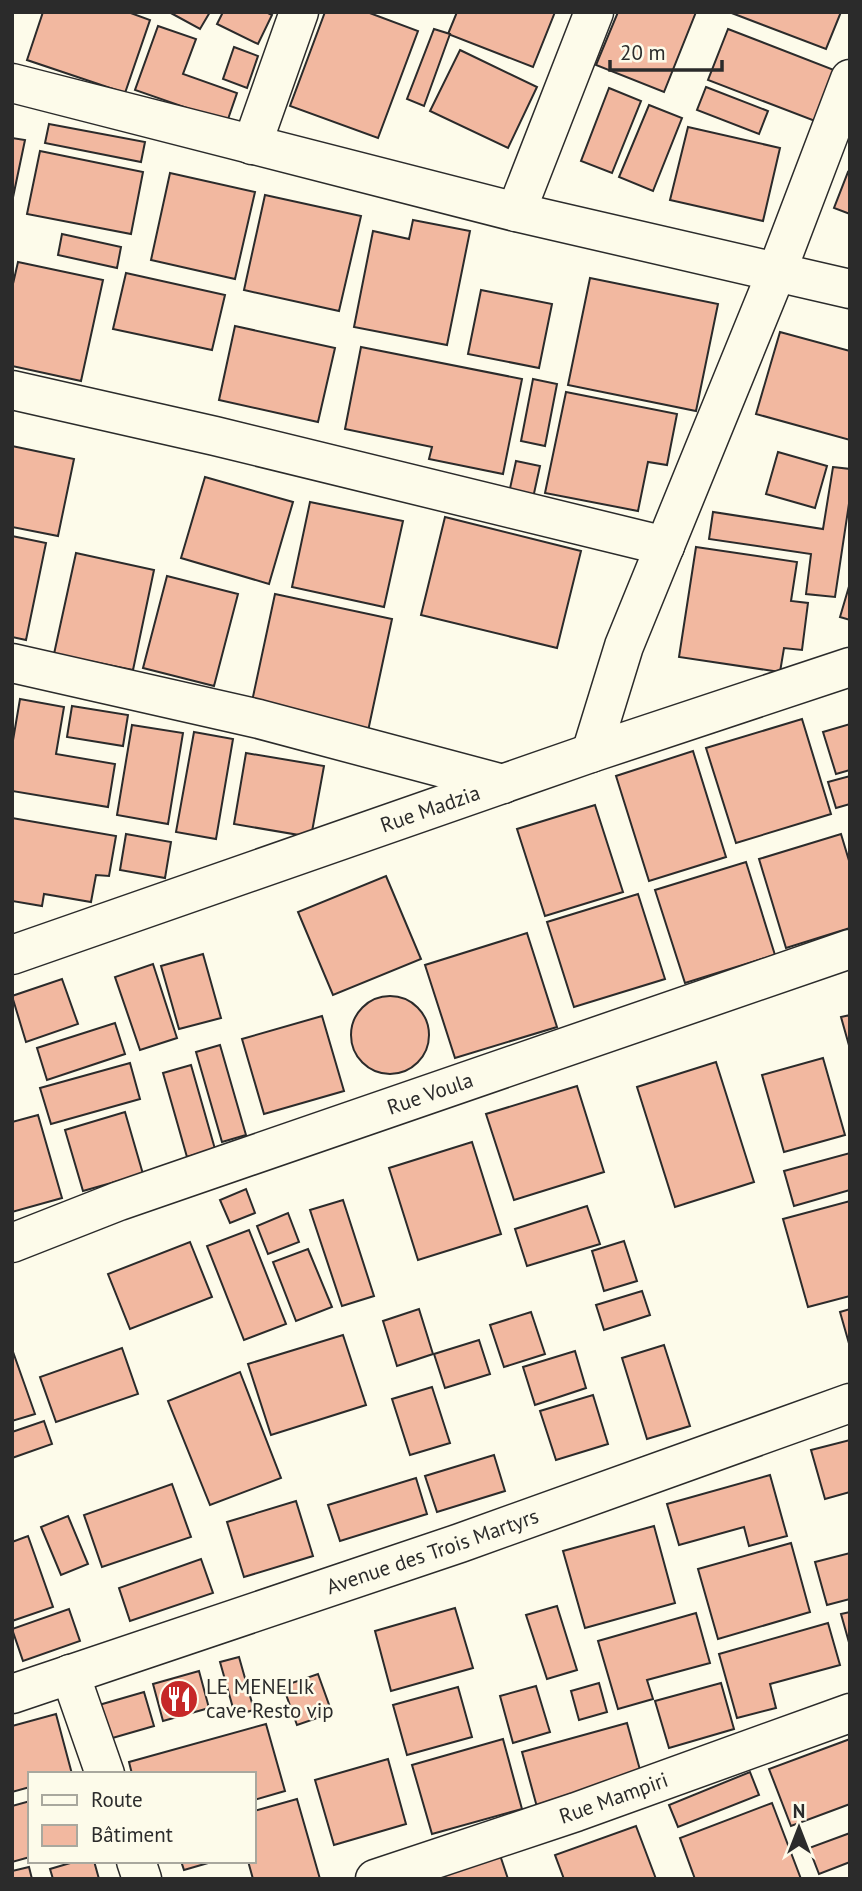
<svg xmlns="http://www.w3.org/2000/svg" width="862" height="1891" font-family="'PT Sans',sans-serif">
<rect width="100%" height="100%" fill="#fdfbea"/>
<!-- building -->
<g fill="#f2b8a0" stroke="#2b2b2b" stroke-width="2">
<polygon points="43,12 128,12 150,20 125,93 27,60"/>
<polygon points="169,12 210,12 200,29"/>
<polygon points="223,12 266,12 272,15 258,44 217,24"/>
<polygon points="325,12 367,12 418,31 378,138 290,106"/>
<polygon points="457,12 555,12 533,67 448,34"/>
<polygon points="618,12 696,12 664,92 596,65"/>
<polygon points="729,12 841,12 826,49"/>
<polygon points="158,26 196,39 183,74 237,93 227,122 135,90"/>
<polygon points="434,29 450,34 424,106 407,99"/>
<polygon points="728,29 834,70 815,121 708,80"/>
<polygon points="234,47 258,56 247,88 223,79"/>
<polygon points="460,50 537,87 508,148 430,111"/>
<polygon points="706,87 768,111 759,134 697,110"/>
<polygon points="609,88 641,101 612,173 581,161"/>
<polygon points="649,105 682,118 653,191 619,177"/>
<polygon points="49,124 145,142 141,162 45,143"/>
<polygon points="688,127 780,148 763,221 670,200"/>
<polygon points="12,138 25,140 12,202"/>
<polygon points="40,151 143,172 131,234 27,214"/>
<polygon points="848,172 850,173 850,214 834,208"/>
<polygon points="170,173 255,192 235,279 151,260"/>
<polygon points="265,195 361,216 339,311 244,290"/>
<polygon points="413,220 470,231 447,345 354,327 373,231 409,239"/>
<polygon points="62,234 121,247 117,268 58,255"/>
<polygon points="18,262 103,280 81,381 12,366 12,288"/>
<polygon points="126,273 225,295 212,350 113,329"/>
<polygon points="590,278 718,304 696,411 568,385"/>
<polygon points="481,290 552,304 539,368 468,354"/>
<polygon points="235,326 335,348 318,422 219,400"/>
<polygon points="780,332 850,351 850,440 756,414"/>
<polygon points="361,347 522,379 503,474 429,459 432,447 345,429"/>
<polygon points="533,379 557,384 545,446 521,441"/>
<polygon points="566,392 677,414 667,465 648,462 638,511 545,493"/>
<polygon points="12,446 74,459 58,536 12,527"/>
<polygon points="778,452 827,466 815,508 766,494"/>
<polygon points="516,461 540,466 533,498 509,493"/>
<polygon points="833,467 850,469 850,497 835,597 806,594 811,554 709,539 713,512 823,529"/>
<polygon points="205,477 293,502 269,584 181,558"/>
<polygon points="310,502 403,521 384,607 292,587"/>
<polygon points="445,517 581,551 557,648 421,615"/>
<polygon points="12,536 46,543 26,640 12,637"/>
<polygon points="696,547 797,562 791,601 808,603 802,650 784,648 780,672 679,657"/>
<polygon points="76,553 154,570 133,670 54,654"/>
<polygon points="167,576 238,594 214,686 143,668"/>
<polygon points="850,583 850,620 840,617"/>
<polygon points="275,594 392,619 368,731 251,706"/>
<polygon points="20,699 64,707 56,754 115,764 108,807 12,791 12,746"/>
<polygon points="72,706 128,715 123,746 67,737"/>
<polygon points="802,719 831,814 736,843 706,748"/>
<polygon points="850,724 850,770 836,774 823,732"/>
<polygon points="132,725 183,733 168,824 117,815"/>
<polygon points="194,732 233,739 216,839 176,832"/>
<polygon points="693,751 726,857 649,881 616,776"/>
<polygon points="246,753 324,766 311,837 234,824"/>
<polygon points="850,776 850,804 836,808 828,782"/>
<polygon points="595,805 623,892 545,916 517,829"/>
<polygon points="12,818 116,836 109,876 96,875 91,902 44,894 42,906 12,901"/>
<polygon points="126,834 171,842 165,878 120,870"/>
<polygon points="841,834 850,864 850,928 786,948 759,859"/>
<polygon points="746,862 775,955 685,983 655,890"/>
<polygon points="386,876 421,959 333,995 298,912"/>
<polygon points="638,894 665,979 574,1007 547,922"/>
<polygon points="527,933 557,1027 455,1058 425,965"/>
<polygon points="203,954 221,1018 179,1029 161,966"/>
<polygon points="153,964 177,1038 140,1050 115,977"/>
<polygon points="62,979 78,1024 26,1042 12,996"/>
<circle cx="390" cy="1035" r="39"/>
<polygon points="850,1015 850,1049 841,1017"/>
<polygon points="322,1016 344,1091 264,1114 242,1039"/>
<polygon points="115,1023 125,1054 47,1080 37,1048"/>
<polygon points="220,1045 246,1135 222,1142 196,1052"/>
<polygon points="823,1058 845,1135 784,1152 762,1075"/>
<polygon points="716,1062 754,1182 675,1207 637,1087"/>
<polygon points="130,1063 140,1099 51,1124 40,1088"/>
<polygon points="191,1065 215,1149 187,1157 163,1073"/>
<polygon points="577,1086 604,1172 514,1200 486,1114"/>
<polygon points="125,1112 143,1174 83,1191 65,1130"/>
<polygon points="38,1115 62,1198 12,1212 12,1122"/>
<polygon points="472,1142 501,1234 418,1260 389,1168"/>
<polygon points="850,1153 850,1190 794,1206 784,1171"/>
<polygon points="246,1189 255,1213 230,1223 220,1200"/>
<polygon points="343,1200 374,1296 342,1306 310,1210"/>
<polygon points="850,1201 850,1296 808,1307 783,1219"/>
<polygon points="587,1206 600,1244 527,1266 515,1229"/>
<polygon points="288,1213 299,1242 268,1254 257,1226"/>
<polygon points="249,1230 286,1324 244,1340 207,1246"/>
<polygon points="624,1241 637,1281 604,1291 592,1251"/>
<polygon points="190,1242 212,1297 130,1329 108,1274"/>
<polygon points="308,1249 332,1307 296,1321 273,1262"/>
<polygon points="642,1291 650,1315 604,1330 596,1305"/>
<polygon points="419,1309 433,1354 397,1366 383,1321"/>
<polygon points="850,1309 850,1347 840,1312"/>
<polygon points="531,1312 545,1354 504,1367 490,1325"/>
<polygon points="343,1335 366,1405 271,1435 248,1364"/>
<polygon points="479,1340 490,1374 445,1388 434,1354"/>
<polygon points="664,1345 690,1426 647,1439 622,1358"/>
<polygon points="122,1348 138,1394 56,1422 40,1377"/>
<polygon points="12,1349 35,1414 12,1421"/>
<polygon points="575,1351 586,1388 535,1405 523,1367"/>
<polygon points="240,1372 281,1478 210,1505 168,1401"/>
<polygon points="432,1387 450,1443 410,1455 392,1399"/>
<polygon points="593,1395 608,1444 556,1460 540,1411"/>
<polygon points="44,1421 52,1444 12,1458 12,1432"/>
<polygon points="850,1440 850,1492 825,1499 811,1450"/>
<polygon points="494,1455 505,1491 437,1512 425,1476"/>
<polygon points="770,1475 787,1536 749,1546 744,1527 679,1545 667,1504"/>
<polygon points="416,1478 427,1514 340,1541 328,1505"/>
<polygon points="172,1484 191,1537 102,1567 84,1515"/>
<polygon points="296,1501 313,1556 244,1577 227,1522"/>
<polygon points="68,1516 88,1564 61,1575 41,1527"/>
<polygon points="654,1526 675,1603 585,1628 563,1551"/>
<polygon points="28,1536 53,1607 12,1621 12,1542"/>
<polygon points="791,1543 810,1612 718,1639 698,1569"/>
<polygon points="850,1553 850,1599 827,1605 815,1562"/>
<polygon points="201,1559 213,1593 130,1621 119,1588"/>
<polygon points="557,1606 577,1670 547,1679 526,1615"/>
<polygon points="455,1608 473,1668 391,1691 375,1631"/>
<polygon points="69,1609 80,1641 23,1661 12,1629"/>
<polygon points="850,1612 850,1646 841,1614"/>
<polygon points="696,1613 710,1663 647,1680 653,1699 618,1709 598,1641"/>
<polygon points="828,1623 840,1665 770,1684 776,1708 737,1718 719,1654"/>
<polygon points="239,1657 254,1710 235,1715 220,1662"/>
<polygon points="199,1671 209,1708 163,1721 153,1684"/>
<polygon points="318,1674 332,1713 297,1725 283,1686"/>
<polygon points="599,1683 607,1712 579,1720 571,1691"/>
<polygon points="721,1683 734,1729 669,1748 655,1701"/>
<polygon points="536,1686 550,1732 513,1743 500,1696"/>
<polygon points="458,1687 472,1737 407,1755 393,1705"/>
<polygon points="144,1692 154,1726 102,1741 92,1707"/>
<polygon points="56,1714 72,1774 30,1774 30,1787 12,1792 12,1726"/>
<polygon points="627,1723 642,1777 537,1807 522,1752"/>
<polygon points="266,1724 285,1791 254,1800 254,1774 132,1774 129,1762"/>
<polygon points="503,1739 522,1809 432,1834 412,1765"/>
<polygon points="850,1739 850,1804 791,1826 769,1769"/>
<polygon points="388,1759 406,1824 334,1845 315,1780"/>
<polygon points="750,1772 759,1795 678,1827 669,1805"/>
<polygon points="297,1799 320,1879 253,1879 248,1861 254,1861 254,1811"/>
<polygon points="30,1801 30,1857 12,1862 12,1806"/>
<polygon points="772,1803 801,1879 695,1879 680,1838"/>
<polygon points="636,1826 656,1879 564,1879 555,1855"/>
<polygon points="850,1833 850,1862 819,1874 809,1848"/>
<polygon points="500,1855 508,1879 445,1879 444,1876"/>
<polygon points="77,1861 94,1861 99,1879 53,1879 50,1869"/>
<polygon points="181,1861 215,1861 184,1870"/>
<polygon points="29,1867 32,1879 12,1879 12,1871"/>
</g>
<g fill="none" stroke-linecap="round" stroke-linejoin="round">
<defs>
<g id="minor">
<polyline points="12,83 516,212 850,289"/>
<polyline points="252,145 299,12"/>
<polyline points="516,212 594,12"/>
<polyline points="12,390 215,436 665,546"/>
<polyline points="12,663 259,719 503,784"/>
<polyline points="591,753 624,646 777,271 850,79"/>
<path id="s1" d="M12 955 591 753 850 667"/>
<path id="s2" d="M12 1243 119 1201 850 949"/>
<polyline points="70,1674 105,1774"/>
<polyline points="136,1861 142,1879"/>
<path id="s3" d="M375 1879 576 1812 850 1713"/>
</g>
<g id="major">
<path id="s4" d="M12 1694 460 1543 850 1403"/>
</g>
</defs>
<!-- minor casing -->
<use href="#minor" stroke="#2b2b2b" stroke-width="41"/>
<!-- major casing -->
<use href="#major" stroke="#2b2b2b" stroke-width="41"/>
<!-- minor -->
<use href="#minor" stroke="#fdfbea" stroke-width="38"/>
<!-- major -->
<use href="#major" stroke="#fdfbea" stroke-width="38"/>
</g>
<!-- icons -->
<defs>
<symbol id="restaurant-disc" viewBox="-11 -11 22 22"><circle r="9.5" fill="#c62828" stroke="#fdfbea"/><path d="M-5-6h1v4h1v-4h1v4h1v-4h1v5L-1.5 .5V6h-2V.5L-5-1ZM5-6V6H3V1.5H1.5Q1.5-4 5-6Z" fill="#fff"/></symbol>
</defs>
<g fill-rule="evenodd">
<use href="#restaurant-disc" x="157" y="1677" width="44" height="44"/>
</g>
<g text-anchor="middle" stroke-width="5" stroke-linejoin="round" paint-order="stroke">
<!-- street labels -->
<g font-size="21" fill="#2b2b2b" stroke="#fdfbea">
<text dy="7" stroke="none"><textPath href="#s1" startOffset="443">Rue Madzia</textPath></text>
<text dy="7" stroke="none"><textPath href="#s2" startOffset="444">Rue Voula</textPath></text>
<text dy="7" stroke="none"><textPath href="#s4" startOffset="444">Avenue des Trois Martyrs</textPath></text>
<text dy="7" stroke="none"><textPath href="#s3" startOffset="252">Rue Mampiri</textPath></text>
</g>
<!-- poi labels -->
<g font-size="21" fill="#2b2b2b" stroke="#fdfbea" text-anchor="start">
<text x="206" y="1694">LE MENELIk<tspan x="206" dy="24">cave Resto vip</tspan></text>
</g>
</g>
<!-- border -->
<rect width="862" height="1891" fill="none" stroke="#2b2b2b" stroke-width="28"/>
<!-- legend -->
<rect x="28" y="1772" width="228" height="91" fill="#fdfbea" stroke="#a9a89e" stroke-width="2"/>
<rect x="42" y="1795" width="35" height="10" fill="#fdfbea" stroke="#a9a89e" stroke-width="2"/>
<text x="91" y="1807" font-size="21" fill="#2b2b2b">Route</text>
<rect x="42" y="1825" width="35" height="21" fill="#f2b8a0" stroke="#a9a89e" stroke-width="2"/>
<text x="91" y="1842" font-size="21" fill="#2b2b2b">Bâtiment</text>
<!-- north arrow -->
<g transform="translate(799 1828)" stroke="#fdfbea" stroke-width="5" paint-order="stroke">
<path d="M0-5L12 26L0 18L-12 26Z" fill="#2b2b2b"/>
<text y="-10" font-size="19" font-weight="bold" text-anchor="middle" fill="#2b2b2b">N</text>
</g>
<!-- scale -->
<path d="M610 60v10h112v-10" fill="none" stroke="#2b2b2b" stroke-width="3.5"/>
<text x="620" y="60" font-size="21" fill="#2b2b2b" stroke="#fdfbea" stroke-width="5" paint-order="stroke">20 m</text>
</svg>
